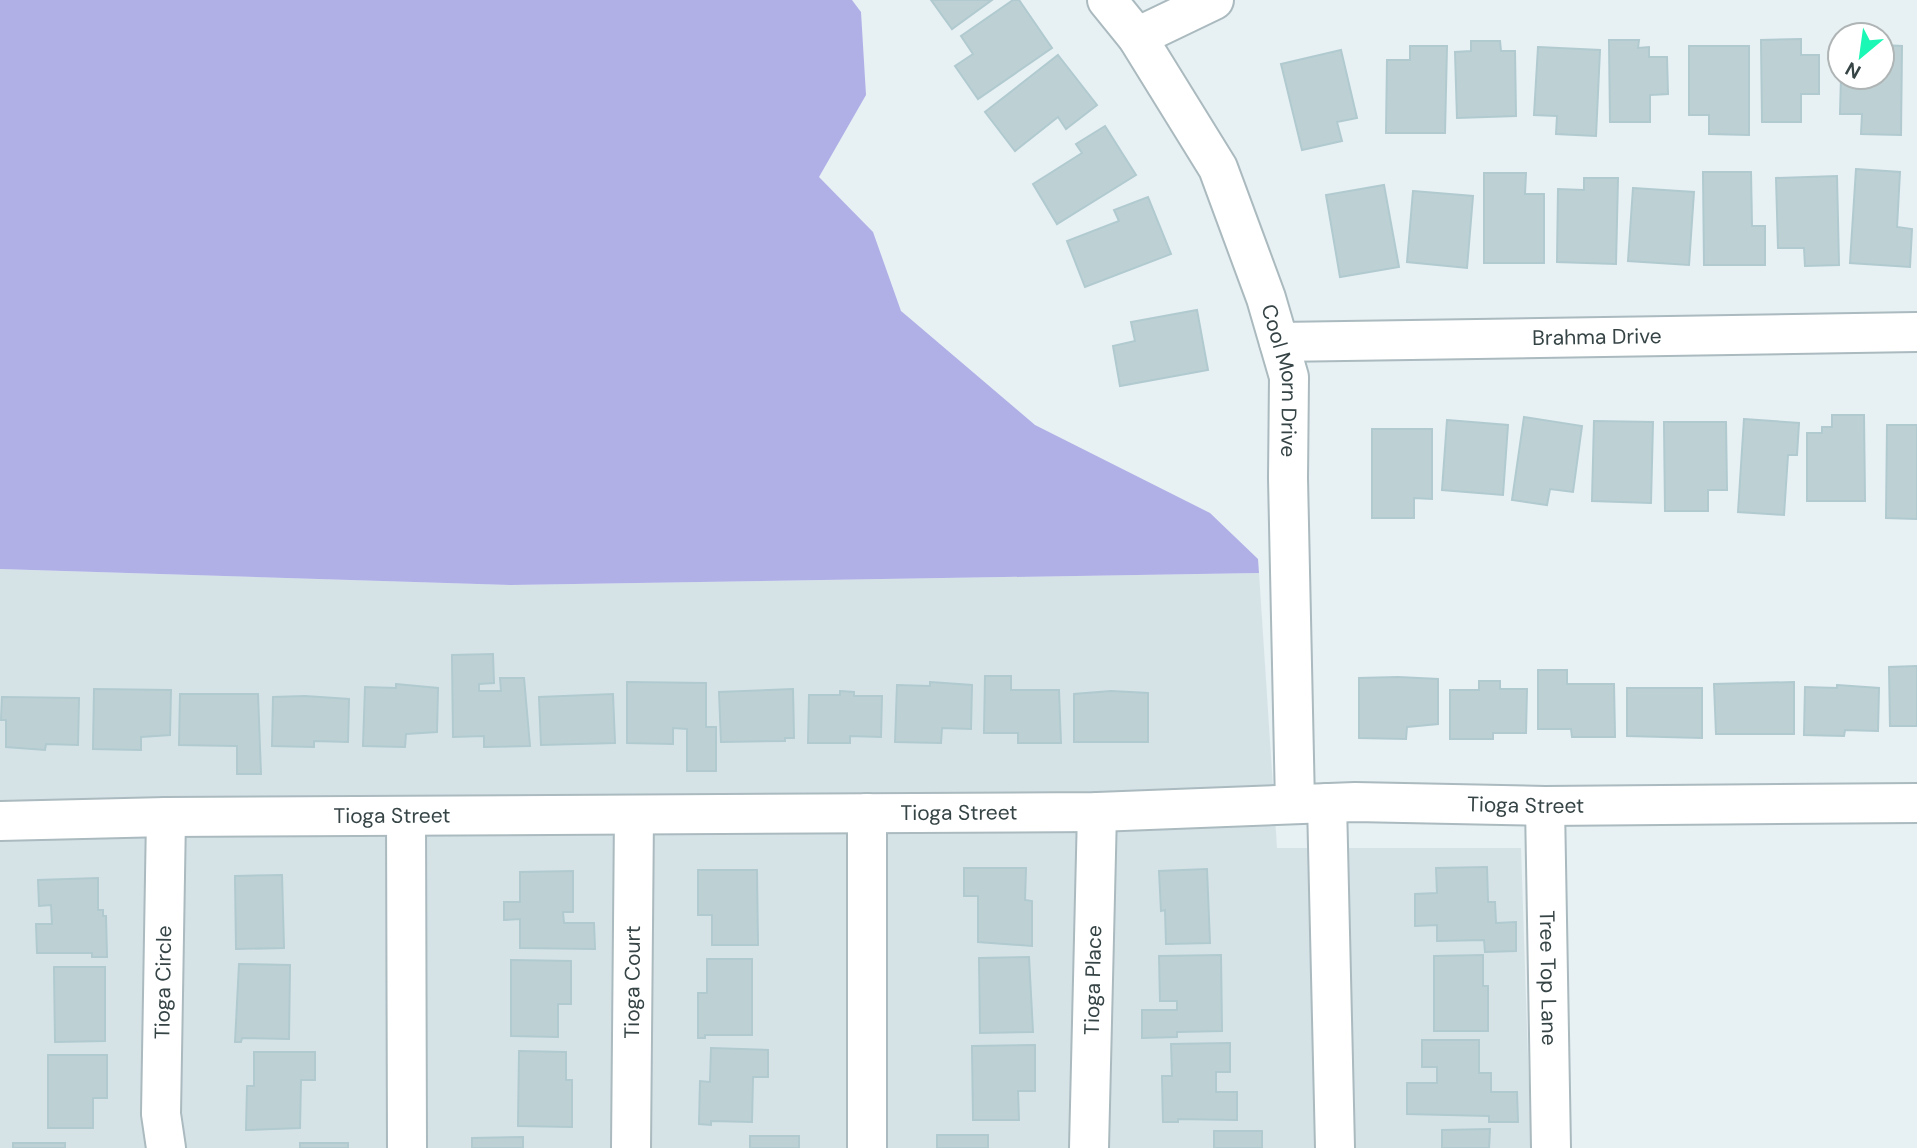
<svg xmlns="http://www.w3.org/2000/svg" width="1917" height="1148" font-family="'DM Sans',sans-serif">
<rect width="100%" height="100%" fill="#e7f0f3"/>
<!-- residential -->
<polygon fill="#d5e3e7" points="0,569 511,585 1259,573 1277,848 1521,848 1531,1148 0,1148"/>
<!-- green -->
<polygon fill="#b0b0e7" points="0,0 852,0 861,12 866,95 819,177 873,232 901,311 907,316 1035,425 1210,513 1258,559 1259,573 511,585 0,569"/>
<!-- building -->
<g fill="#bdd1d5" stroke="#b0cacf" stroke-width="2">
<polygon points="931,0 992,0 952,29"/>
<polygon points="1013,0 1019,0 1052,48 978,99 955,66 973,54 961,36"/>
<polygon points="1801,39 1801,55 1819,55 1819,94 1801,94 1801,122 1762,122 1761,40"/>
<polygon points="1609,40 1639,40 1638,48 1649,47 1649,57 1667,57 1668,94 1650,95 1650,122 1610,122"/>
<polygon points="1471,41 1500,41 1501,51 1515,51 1516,116 1457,118 1455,52 1471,51"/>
<polygon points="1882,45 1902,46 1901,135 1861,134 1862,114 1840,114 1841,77 1882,77"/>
<polygon points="1410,46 1447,46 1445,133 1386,133 1387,60 1410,60"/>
<polygon points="1689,46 1749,46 1749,135 1709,134 1709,115 1689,115"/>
<polygon points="1538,47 1600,50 1596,136 1556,134 1557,116 1534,115"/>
<polygon points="1341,50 1357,118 1337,122 1342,141 1302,150 1281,64"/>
<polygon points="1058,55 1097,105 1066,129 1058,117 1015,151 985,112"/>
<polygon points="1105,126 1136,175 1057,224 1033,184 1082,153 1076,144"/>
<polygon points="1856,169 1900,172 1897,227 1912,229 1910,267 1850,263"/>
<polygon points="1703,172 1751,172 1752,226 1765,226 1765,265 1704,265"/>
<polygon points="1484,173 1526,173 1525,194 1544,194 1544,263 1484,263"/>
<polygon points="1837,176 1839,265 1805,266 1804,248 1778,248 1776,178"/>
<polygon points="1584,178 1618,178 1616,264 1557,262 1558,189 1584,190"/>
<polygon points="1384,185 1399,267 1340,277 1326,195"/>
<polygon points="1633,188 1694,192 1689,265 1628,261"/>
<polygon points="1413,191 1473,196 1467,268 1407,262"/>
<polygon points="1148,197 1171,254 1085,287 1067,241 1119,221 1114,210"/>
<polygon points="1197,310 1208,370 1120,386 1113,346 1135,341 1131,322"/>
<polygon points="1832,415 1864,415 1865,501 1807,501 1807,433 1822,433 1822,427 1832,427"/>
<polygon points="1524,417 1582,426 1573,492 1550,489 1547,505 1512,500"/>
<polygon points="1744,419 1799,423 1797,455 1788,455 1784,515 1738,512"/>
<polygon points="1447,420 1508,425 1503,495 1442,490"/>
<polygon points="1594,421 1653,422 1651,503 1592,501"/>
<polygon points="1664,422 1726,422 1727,490 1708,490 1708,511 1665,511"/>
<polygon points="1887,425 1917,425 1917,519 1886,518"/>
<polygon points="1372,429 1432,429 1432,499 1414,498 1414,518 1372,518"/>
<polygon points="493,654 494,683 479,684 479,691 501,691 500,678 524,678 530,746 484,747 484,736 453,737 452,655"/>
<polygon points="1917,666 1917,726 1890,726 1889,667"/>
<polygon points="1538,670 1567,670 1567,684 1614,684 1615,737 1572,737 1571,729 1538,729"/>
<polygon points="985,676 1011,676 1011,690 1059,690 1061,743 1018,743 1018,733 984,733"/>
<polygon points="1398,677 1438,679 1438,724 1407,727 1406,739 1359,738 1359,678"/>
<polygon points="1479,681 1500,681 1500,689 1527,689 1526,733 1493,733 1493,739 1450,739 1450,690 1479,690"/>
<polygon points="627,682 706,683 706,727 716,727 716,771 687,771 687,729 673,728 673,744 627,743"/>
<polygon points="930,682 972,685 971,729 942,728 941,743 895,742 897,685 930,686"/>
<polygon points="1794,682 1794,734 1716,734 1714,684"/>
<polygon points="396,684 438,688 437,732 406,734 405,747 363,746 365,687 396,688"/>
<polygon points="1837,685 1879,688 1878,731 1845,730 1844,736 1804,735 1805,687 1837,688"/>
<polygon points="1627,688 1702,688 1702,738 1627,736"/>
<polygon points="94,689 171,690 170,735 141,737 141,750 93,749"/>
<polygon points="793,689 794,738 785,738 785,741 721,742 719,692"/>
<polygon points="840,691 854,692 854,696 882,696 881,737 850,736 850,743 808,743 809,695 840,695"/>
<polygon points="1111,691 1148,693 1148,742 1074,742 1074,694"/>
<polygon points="180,694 258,694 261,774 237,774 237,746 179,745"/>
<polygon points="613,694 615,743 541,745 539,697"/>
<polygon points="305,696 349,699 348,742 314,741 314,747 272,746 273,697"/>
<polygon points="2,697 79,698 78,745 46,744 45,750 6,747 6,720 1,720"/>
<polygon points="1487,867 1488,902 1495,902 1496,923 1516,922 1516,951 1485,952 1484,940 1437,941 1437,925 1415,926 1415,894 1437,893 1436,868"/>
<polygon points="964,868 1026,868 1025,900 1032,901 1032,946 978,942 978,896 964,896"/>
<polygon points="1207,869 1210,943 1166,944 1165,910 1161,911 1159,871"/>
<polygon points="698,870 757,870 758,945 712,945 712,915 698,915"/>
<polygon points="573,871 573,912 563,912 564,923 594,923 595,949 520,948 520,919 504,920 504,902 520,902 520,872"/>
<polygon points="282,875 284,948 236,949 235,876"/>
<polygon points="98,878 98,910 103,910 103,916 106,916 107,957 92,957 92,953 37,953 36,924 52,924 51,905 39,906 38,880"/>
<polygon points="1221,955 1222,1031 1177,1032 1177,1037 1142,1038 1142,1010 1177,1010 1177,1001 1160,1001 1159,956"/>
<polygon points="1483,955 1483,986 1488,986 1488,1031 1434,1031 1434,956"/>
<polygon points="1029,957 1033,1032 980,1033 979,958"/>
<polygon points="707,959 752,959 752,1035 705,1035 705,1038 698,1038 698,993 707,993"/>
<polygon points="511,960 571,961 571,1004 558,1004 558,1037 511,1036"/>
<polygon points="239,964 290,965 289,1039 242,1038 241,1042 235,1042"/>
<polygon points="54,967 105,967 105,1041 55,1042"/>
<polygon points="1422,1040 1479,1040 1479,1073 1491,1073 1491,1092 1517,1092 1518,1122 1489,1122 1489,1116 1407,1114 1407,1083 1437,1083 1437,1067 1422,1067"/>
<polygon points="1230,1043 1230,1072 1216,1072 1216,1092 1237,1092 1237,1120 1178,1119 1178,1122 1163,1122 1162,1076 1172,1076 1171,1044"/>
<polygon points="1035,1045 1035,1091 1018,1091 1019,1120 973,1120 972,1046"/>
<polygon points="711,1048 768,1050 768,1077 753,1077 752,1122 711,1121 711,1125 699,1124 700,1081 710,1082"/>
<polygon points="519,1051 566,1052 566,1080 572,1080 572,1127 518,1126"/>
<polygon points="254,1052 315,1052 315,1080 301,1080 300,1128 246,1130 247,1086 254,1086"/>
<polygon points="48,1055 107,1055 107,1098 93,1098 93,1128 48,1128"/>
<polygon points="1490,1129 1489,1148 1442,1148 1442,1130"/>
<rect x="1214" y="1131" width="48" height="17"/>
<rect x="937" y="1135" width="51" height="13"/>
<rect x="750" y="1136" width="49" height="12"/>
<polygon points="523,1137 523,1148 472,1148 472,1138"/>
<rect x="13" y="1143" width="52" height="5"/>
<rect x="300" y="1143" width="48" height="5"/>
</g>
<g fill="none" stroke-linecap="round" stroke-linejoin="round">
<defs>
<g id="minor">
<path id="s1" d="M1107 0 1137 37 1218 168 1266 298 1289 377 1288 478 1295 804"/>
<polyline points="1137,37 1214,0"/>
<path id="s2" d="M1279 342 1917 332"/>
<polyline points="1327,803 1335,1148"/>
<path id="s3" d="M1545 806 1551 1148"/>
<polyline points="406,816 407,1148"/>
<path id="s4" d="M0 821 166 817 1097 812 1355 802 1545 806 1917 803"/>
<path id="s5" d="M166 1148 161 1114 166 817"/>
<path id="s6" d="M631 1148 634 815"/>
<polyline points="867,1148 867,813"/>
<path id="s7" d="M1089 1148 1097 812"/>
</g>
</defs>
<!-- minor casing -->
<use href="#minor" stroke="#aababf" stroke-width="42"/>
<!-- minor -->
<use href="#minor" stroke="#fff" stroke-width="38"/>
</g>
<g text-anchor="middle" stroke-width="5" stroke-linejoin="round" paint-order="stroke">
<!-- street labels -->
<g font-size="21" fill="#364446" stroke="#fff">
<text dy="7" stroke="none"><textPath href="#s2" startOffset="318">Brahma Drive</textPath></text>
<text dy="7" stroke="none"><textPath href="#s1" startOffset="425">Cool Morn Drive</textPath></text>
<text dy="7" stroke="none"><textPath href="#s4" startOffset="1526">Tioga Street</textPath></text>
<text dy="7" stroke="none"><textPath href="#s4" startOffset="959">Tioga Street</textPath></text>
<text dy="7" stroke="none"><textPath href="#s4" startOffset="392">Tioga Street</textPath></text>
<text dy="7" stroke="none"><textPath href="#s3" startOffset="172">Tree Top Lane</textPath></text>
<text dy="7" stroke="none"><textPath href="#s7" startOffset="168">Tioga Place</textPath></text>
<text dy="7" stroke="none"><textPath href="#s6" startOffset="166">Tioga Court</textPath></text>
<text dy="7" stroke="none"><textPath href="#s5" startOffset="166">Tioga Circle</textPath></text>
</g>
</g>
<!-- north arrow -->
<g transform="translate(1861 56) rotate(209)"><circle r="33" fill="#ffffff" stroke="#afb4b5" stroke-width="2"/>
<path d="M0-5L12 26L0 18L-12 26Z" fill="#1bf7b5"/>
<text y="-10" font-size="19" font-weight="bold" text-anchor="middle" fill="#364446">N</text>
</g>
</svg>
